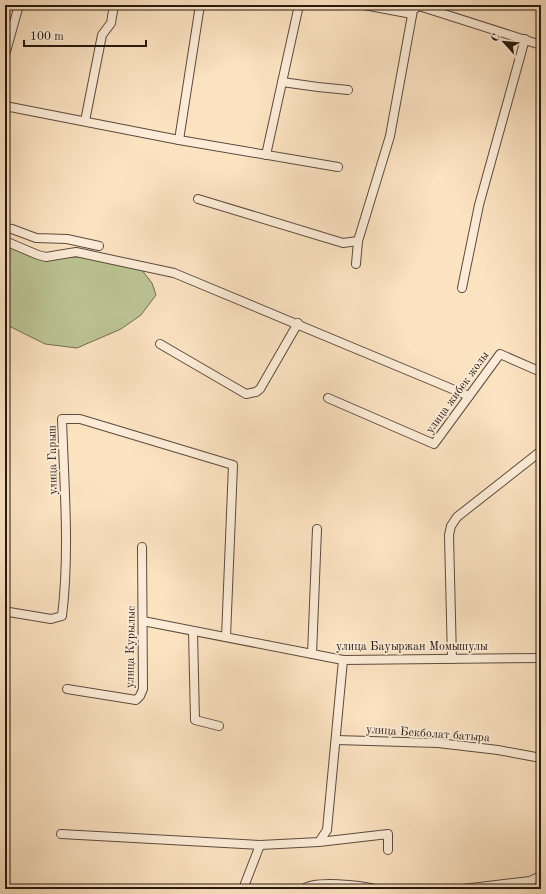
<svg xmlns="http://www.w3.org/2000/svg" width="546" height="894" font-family="'Old Standard TT',serif">
<rect width="100%" height="100%" fill="#fbe2c1"/>
<filter id="stains"><feTurbulence type="fractalNoise" baseFrequency=".005" numOctaves="4"/><feColorMatrix values="0 0 0 0 .2 0 0 0 0 .09 0 0 0 0 .02 0 0 0 .5 -.17"/></filter>
<radialGradient id="worn" r=".72"><stop offset=".6" stop-color="#630" stop-opacity="0"/><stop offset="1" stop-color="#630" stop-opacity=".3"/></radialGradient>
<!-- green -->
<polygon fill="#bcc494" stroke="#726e52" points="5,246 64,257 79,257 141,269 152,283 156,295 141,315 121,329 77,348 45,344 5,324"/>
<g fill="none" stroke-linecap="round" stroke-linejoin="round">
<defs>
<g id="minor">
<polyline points="364,5 412,14"/>
<polyline points="5,55 19,5"/>
<polyline points="282,82 318,87 348,90"/>
<polyline points="5,106 179,140 338,167"/>
<polyline points="85,121 102,35 111,23 114,5"/>
<polyline points="179,140 200,5"/>
<polyline points="266,155 299,5"/>
<polyline points="198,199 343,243 358,241"/>
<polyline points="5,228 12,229 36,238 67,239 99,246"/>
<polyline points="5,241 38,255 46,257 76,252 174,273 469,396"/>
<polyline points="356,264 358,241 390,136 413,10 419,6 541,45"/>
<polyline points="462,288 479,205 525,39"/>
<polyline points="160,344 246,394 256,392 260,389 298,323"/>
<polyline points="328,398 434,444 500,354 541,372"/>
<path d="M5 616 9 612 51 619 62 616C70 551 64 484 62 419H80L233 465 226 637"/>
<polyline points="143,621 343,660 541,658"/>
<polyline points="193,631 195,720 219,726"/>
<polyline points="312,654 317,529"/>
<polyline points="452,659 449,535 451,526 457,517 541,451"/>
<polyline points="67,689 136,700 140,696 143,689 142,547"/>
<polyline points="336,740 438,743 498,750 541,758"/>
<polyline points="61,834 260,845 319,842 327,830 343,660"/>
<polyline points="319,842 388,834 388,850"/>
<polyline points="243,889 260,845"/>
<path d="M303 889C315 880 360 885 376 889"/>
<polyline points="463,889 530,881 541,876"/>
</g>
</defs>
<!-- minor casing -->
<use href="#minor" stroke="#5c4b3c" stroke-width="10"/>
<!-- minor -->
<use href="#minor" stroke="#fcecd7" stroke-width="8"/>
</g>
<g text-anchor="middle" stroke-width="3.5" stroke-linejoin="round" paint-order="stroke">
<!-- street labels -->
<g font-size="12" fill="#27190f" stroke="#fcecd7">
<text transform="translate(457 392) rotate(-54)" y="4">улица жибек жолы</text>
<text transform="translate(52 460) rotate(-91)" y="4">улица Гарыш</text>
<text x="412" y="650">улица Бауыржан Момышулы</text>
<text transform="translate(130 647) rotate(-89)" y="4">улица Курылыс</text>
<text transform="translate(428 733) rotate(4)" y="4">улица Бекболат батыра</text>
</g>
</g>
<!-- margin -->
<rect width="546" height="894" fill="none" stroke="#fbe2c1" stroke-width="20"/>
<rect x="6" y="6" width="534" height="882" fill="none" stroke="#27190f" stroke-width="2"/>
<rect x="10" y="10" width="526" height="874" fill="none" stroke="#27190f"/>
<!-- north arrow -->
<g transform="translate(504 42) rotate(297)" stroke="#fcecd7" stroke-width="3" paint-order="stroke">
<path d="M0-3L7 15L0 10L-7 15Z" fill="#27190f"/>
<text y="-6" font-size="11" font-weight="bold" text-anchor="middle" fill="#27190f">С</text>
</g>
<!-- scale -->
<path d="M24 40v6h122v-6" fill="none" stroke="#27190f" stroke-width="2"/>
<text x="30" y="40" font-size="12" fill="#27190f" stroke="#fcecd7" stroke-width="3" paint-order="stroke">100 m</text>
<rect width="100%" height="100%" filter="url(#stains)"/>
<rect width="100%" height="100%" fill="url(#worn)"/>
</svg>
